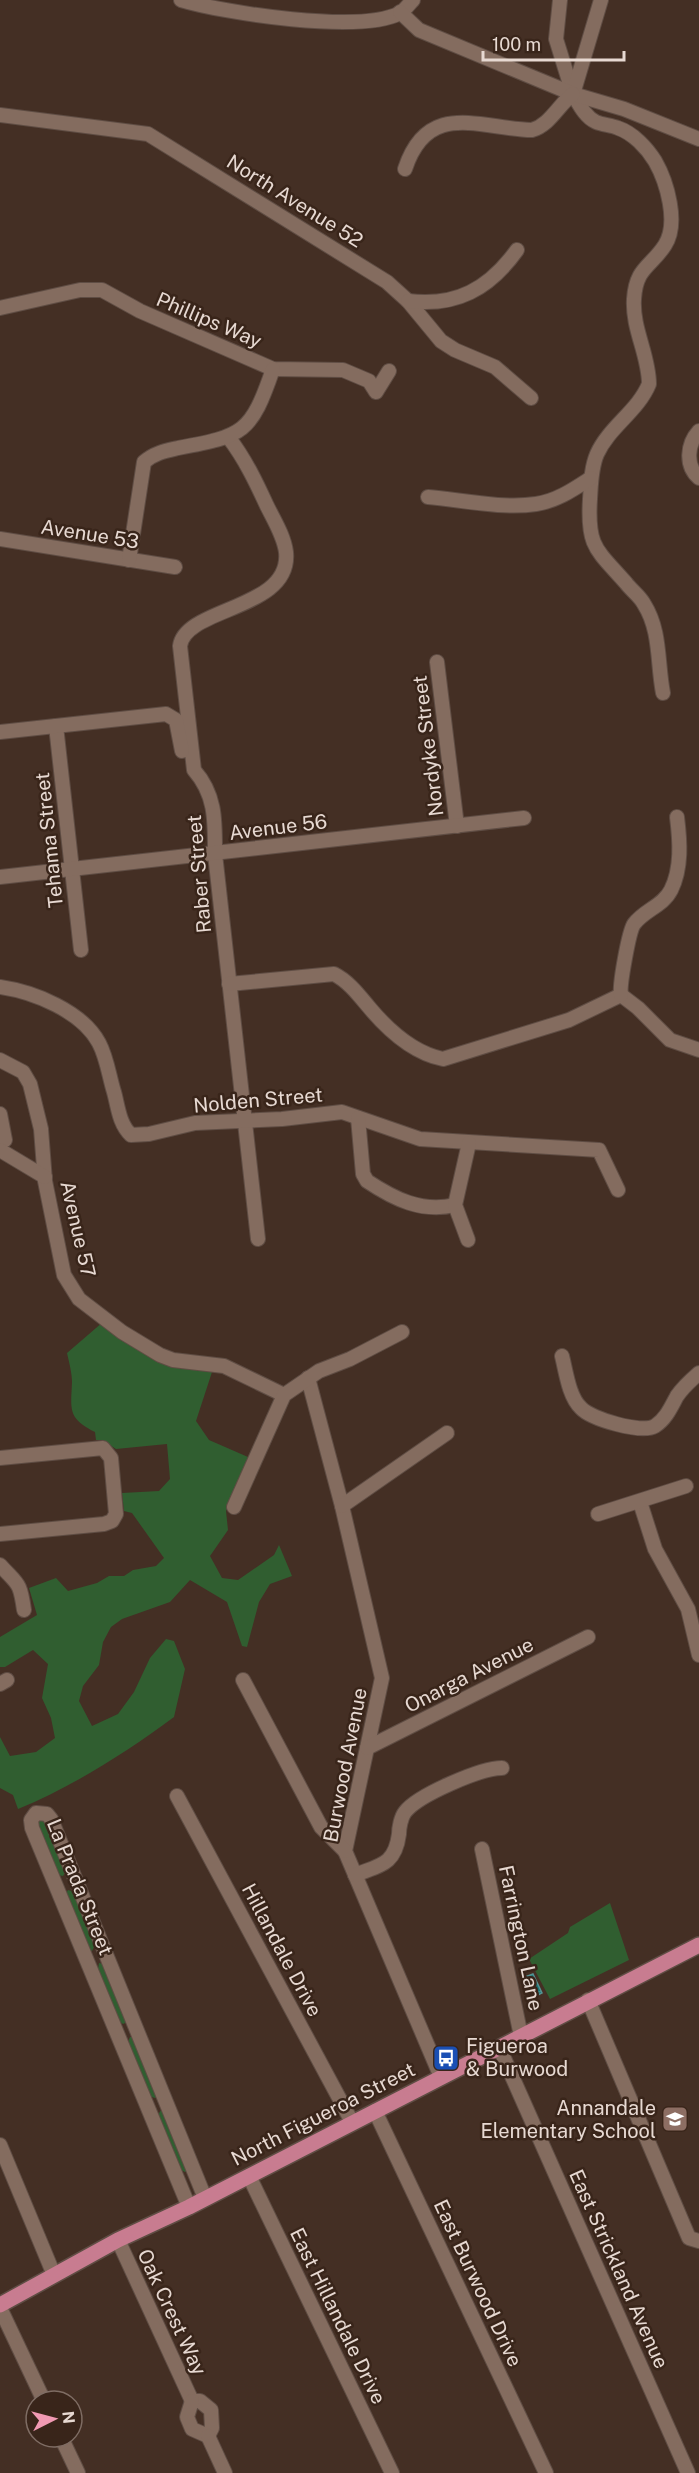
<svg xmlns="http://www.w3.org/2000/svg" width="699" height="2473" font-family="'Public Sans',sans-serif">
<defs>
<pattern id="water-ripples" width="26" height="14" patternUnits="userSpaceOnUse" patternTransform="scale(1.5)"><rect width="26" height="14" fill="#177375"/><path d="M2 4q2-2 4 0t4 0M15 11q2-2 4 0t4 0" fill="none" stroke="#448d8e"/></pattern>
</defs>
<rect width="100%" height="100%" fill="#442f24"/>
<!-- green -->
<g fill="#305e30">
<path d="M103 1322 144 1351 213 1369 196 1421 209 1440 248 1457 226 1511 228 1530 210 1556 222 1578 238 1580 274 1555 279 1545 292 1576 270 1584 259 1602 247 1647 242 1646 227 1602 190 1580 170 1602 122 1619 111 1627 103 1642 99 1665 83 1686 79 1701 92 1726 118 1714 134 1692 150 1658 166 1639 174 1641 185 1669 174 1717C127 1752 72 1787 18 1809L13 1795 0 1788V1737L10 1756 36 1752 55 1738 51 1718 42 1698 48 1664 33 1650 5 1667H0V1637L37 1615 29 1588 56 1578 68 1591 97 1583 109 1576H124L133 1570 156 1566 164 1558 132 1513 124 1511 122 1493 159 1491 170 1479 167 1444 116 1449 102 1440H96L95 1432C67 1418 71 1409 72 1382 72 1373 69 1362 67 1353Z"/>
<polygon points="45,1817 67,1870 63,1876 58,1875 36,1821"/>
<polygon points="68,1890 75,1892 96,1943 92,1951 88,1949 65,1895"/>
<polygon points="610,1903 629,1960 550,1999 529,1959 568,1933 570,1927"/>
<polygon points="99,1963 105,1964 127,2022 123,2024 119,2021 98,1969"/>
<polygon points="130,2037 133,2037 158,2096 155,2098 149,2096 128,2042"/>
<polygon points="161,2110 164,2110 188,2170 185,2172 181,2170 158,2115"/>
</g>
<!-- water -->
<polygon fill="url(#water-ripples)" stroke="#559291" stroke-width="1.5" points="533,1974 542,1993 534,1997 525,1977"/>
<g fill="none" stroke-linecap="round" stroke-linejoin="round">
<defs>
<g id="minor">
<path d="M181 0C224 13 361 34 400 13 405 10 409 4 413 0"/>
<polyline points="560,0 556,39 573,94"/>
<path d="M601 0 573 94C579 104 585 117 596 122 603 125 611 125 618 128 633 133 647 148 655 161 667 182 679 223 665 245 651 267 636 267 634 299 632 329 649 355 649 384 638 411 609 427 597 454 591 468 591 484 590 499 587 547 596 549 626 583 631 590 640 596 644 604 661 631 657 662 663 693"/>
<polyline points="400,12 419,30 573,94 624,109 699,139"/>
<polyline points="0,115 148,134 387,282 408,301 441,341 455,350 495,367 531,398"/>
<path d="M405 169C428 99 481 129 532 130 550 125 559 104 573 94"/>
<path d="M408 301C456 307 489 289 517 250"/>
<polyline points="0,308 80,290 102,290 140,311 273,369 343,370 369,381 376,392 389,371"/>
<path d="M699 431C687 444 685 466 699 478"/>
<path d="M229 438C245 459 256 482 267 506 274 520 284 536 286 552 292 610 185 607 180 646L194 770C216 795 215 821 215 854L258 1239"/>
<path d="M428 497C462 500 502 509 536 504 557 501 574 489 591 478"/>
<polyline points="0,539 175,567"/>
<path d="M129 560 144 462C154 453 165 451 178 448 244 436 251 433 273 369"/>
<polyline points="437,662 457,826"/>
<polyline points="56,726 81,950"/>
<polyline points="0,732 166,714 176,720 182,751"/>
<polyline points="0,877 524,818"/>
<path d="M229 984 334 974C348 981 358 994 368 1006 387 1029 413 1053 443 1059L569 1020 621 995 638 1008 670 1040 699 1050"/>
<path d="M0 987C34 992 82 1011 99 1043 107 1058 109 1076 114 1092 118 1106 119 1124 131 1135L149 1134 195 1123 282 1119 342 1112 420 1139 599 1150 618 1190"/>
<path d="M621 995C619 986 629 931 634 924 644 910 663 906 671 890 682 868 680 841 677 817"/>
<polyline points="0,1060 23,1072 30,1084 41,1129 45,1181 64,1275 79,1299 122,1332 160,1355 173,1360 224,1366 284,1395"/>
<polyline points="0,1114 5,1140"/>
<path d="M358 1118 363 1174 367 1181C394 1199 422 1213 455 1205"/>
<polyline points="0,1150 45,1177"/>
<polyline points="468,1240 455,1205 469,1143"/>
<path d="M562 1356C566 1372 569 1397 581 1408 591 1419 642 1434 655 1426 666 1419 671 1407 677 1396 683 1387 691 1380 699 1373"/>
<polyline points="308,1378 342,1506 382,1678 345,1851 441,2077"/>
<polyline points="0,1458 103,1448 111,1458 116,1514 112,1521 104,1524 0,1534"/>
<polyline points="640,1502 655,1549 688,1609 699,1655"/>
<polyline points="342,1506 447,1433"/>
<polyline points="234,1507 284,1395 319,1371 350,1359 402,1332"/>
<polyline points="598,1514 686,1486"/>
<path d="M0 1565C18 1585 20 1581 24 1610"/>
<polyline points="243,1680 321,1827 345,1851"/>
<polyline points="0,1684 7,1680"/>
<polyline points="367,1748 588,1637"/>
<polyline points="177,1796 352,2122"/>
<polyline points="482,1849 521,2036"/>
<path d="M355 1875C380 1865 395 1865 399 1834 399 1828 401 1817 405 1812 418 1795 481 1768 502 1768"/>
<polyline points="588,2000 689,2238 699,2241"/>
<polyline points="499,2047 688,2473"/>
<polyline points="375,2111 546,2473"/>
<polyline points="0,2145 54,2275"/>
<polyline points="249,2176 392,2473"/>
<polyline points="189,2207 32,1828 31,1820 36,1813 47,1814 51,1819 205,2198"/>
<polyline points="118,2240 192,2401"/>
<polyline points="0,2308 44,2401"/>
<polyline points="192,2401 200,2401 211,2410 212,2428 208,2436"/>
<polyline points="192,2401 187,2417 192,2429 208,2436"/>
<polyline points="208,2436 225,2473"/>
<polyline points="61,2437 78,2473"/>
</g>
<polyline id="major" points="0,2305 118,2240 189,2207 699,1945"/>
</defs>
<!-- minor casing -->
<use href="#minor" stroke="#5f4d44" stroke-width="16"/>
<!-- major casing -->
<use href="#major" stroke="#5f4d44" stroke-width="18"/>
<!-- minor -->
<use href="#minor" stroke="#846c5f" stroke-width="14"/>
<!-- major -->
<use href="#major" stroke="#c87c90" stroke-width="15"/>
</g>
<!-- icons -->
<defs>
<symbol id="bus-square" viewBox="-11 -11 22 22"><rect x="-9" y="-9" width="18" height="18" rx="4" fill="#1a4fb4" stroke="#39251a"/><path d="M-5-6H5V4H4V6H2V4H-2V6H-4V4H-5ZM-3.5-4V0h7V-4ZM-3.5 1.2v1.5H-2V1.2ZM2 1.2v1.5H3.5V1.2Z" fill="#fff"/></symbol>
<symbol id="school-square" viewBox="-11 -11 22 22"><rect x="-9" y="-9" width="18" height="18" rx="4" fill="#8d6e63" stroke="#39251a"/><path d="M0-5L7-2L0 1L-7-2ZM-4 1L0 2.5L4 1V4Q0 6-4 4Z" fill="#fff"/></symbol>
</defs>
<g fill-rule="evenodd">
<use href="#bus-square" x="431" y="2043" width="30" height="30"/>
<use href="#school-square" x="660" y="2104" width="30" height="30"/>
</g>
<g text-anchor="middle" stroke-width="5" stroke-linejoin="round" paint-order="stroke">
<!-- street labels -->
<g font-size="20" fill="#e7d9d2" stroke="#39251a">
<text transform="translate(295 201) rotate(32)" y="7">North Avenue 52</text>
<text transform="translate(209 320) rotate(23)" y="7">Phillips Way</text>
<text transform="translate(90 534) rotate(9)" y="7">Avenue 53</text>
<text transform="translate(428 746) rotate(-97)" y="7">Nordyke Street</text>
<text transform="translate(278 827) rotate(-7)" y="7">Avenue 56</text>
<text transform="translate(49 840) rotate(-96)" y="7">Tehama Street</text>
<text transform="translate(199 874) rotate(-95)" y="7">Raber Street</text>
<text transform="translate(258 1100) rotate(-5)" y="7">Nolden Street</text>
<text transform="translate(78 1229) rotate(77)" y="7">Avenue 57</text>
<text transform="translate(469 1675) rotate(-27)" y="7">Onarga Avenue</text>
<text transform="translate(345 1765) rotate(-79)" y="7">Burwood Avenue</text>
<text transform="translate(80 1887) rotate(68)" y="7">La Prada Street</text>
<text transform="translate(521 1938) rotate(78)" y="7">Farrington Lane</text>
<text transform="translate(282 1950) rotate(62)" y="7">Hillandale Drive</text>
<text transform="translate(323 2114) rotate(-27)" y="7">North Figueroa Street</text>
<text transform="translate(619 2269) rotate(66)" y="7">East Strickland Avenue</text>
<text transform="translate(478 2283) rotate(65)" y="7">East Burwood Drive</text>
<text transform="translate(172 2312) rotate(65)" y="7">Oak Crest Way</text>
<text transform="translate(338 2316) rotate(64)" y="7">East Hillandale Drive</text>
</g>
<!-- poi labels -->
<g font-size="20" fill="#e7d9d2" stroke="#39251a" text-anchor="start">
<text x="466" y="2053">Figueroa<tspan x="466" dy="23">&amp; Burwood</tspan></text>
<text x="656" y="2115" text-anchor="end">Annandale<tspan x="656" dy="23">Elementary School</tspan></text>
</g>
</g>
<!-- north arrow -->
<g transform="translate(54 2419) rotate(84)"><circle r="28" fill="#39251a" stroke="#7f6d64" stroke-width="1.5"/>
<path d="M0-4.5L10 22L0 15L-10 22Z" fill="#f19ab3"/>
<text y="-9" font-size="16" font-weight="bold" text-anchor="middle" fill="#e7d9d2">N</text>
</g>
<!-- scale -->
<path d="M483 51v9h141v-9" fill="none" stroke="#e7d9d2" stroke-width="3"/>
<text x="492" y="51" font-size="18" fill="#e7d9d2" stroke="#39251a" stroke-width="4.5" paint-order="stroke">100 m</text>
</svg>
